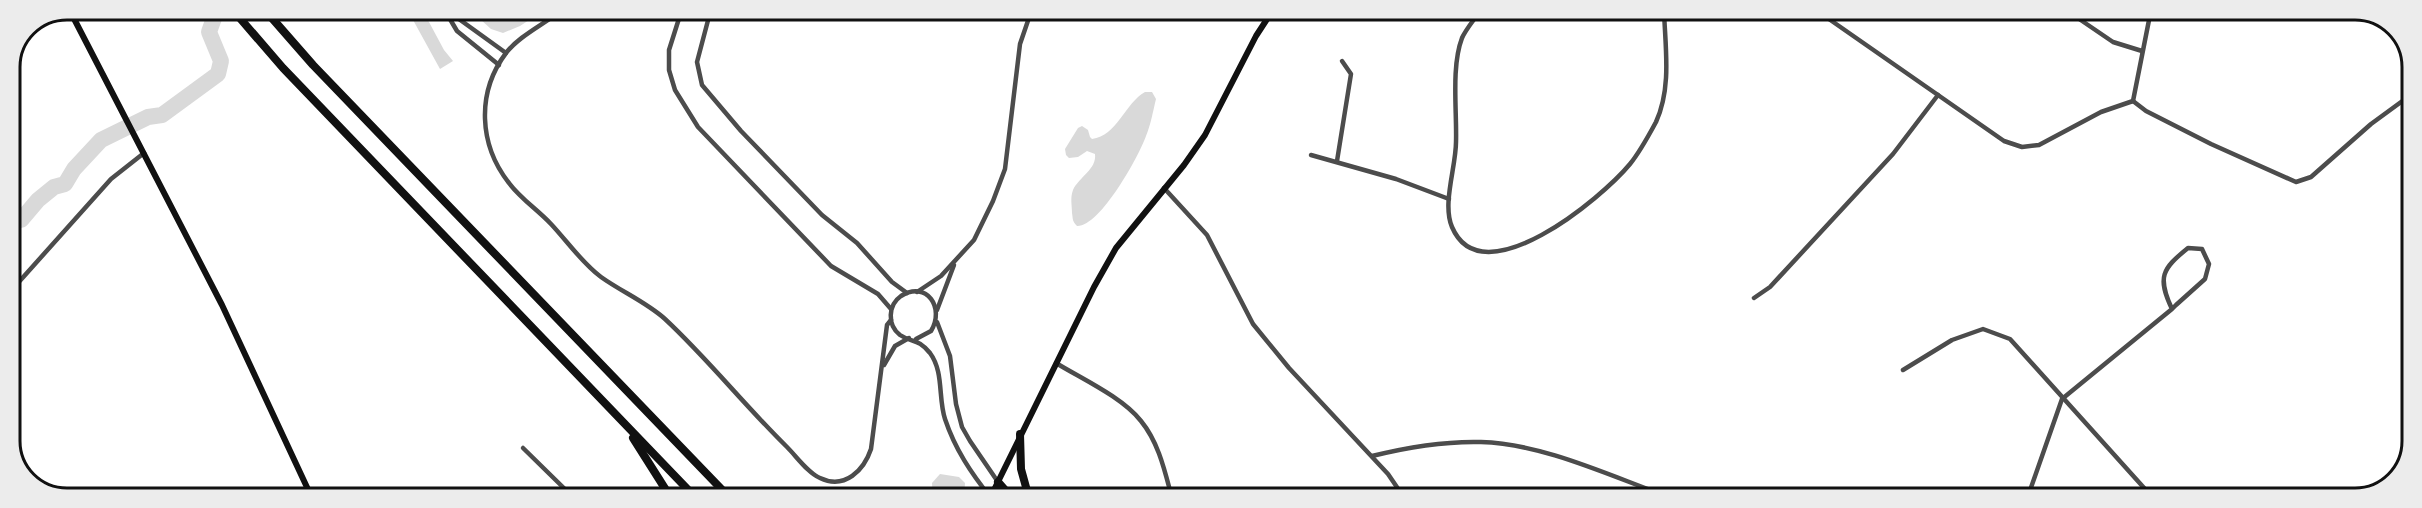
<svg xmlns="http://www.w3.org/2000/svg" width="2422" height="508" font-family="'Sofia Sans Condensed',sans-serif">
<rect width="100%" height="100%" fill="#fff"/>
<!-- water -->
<g fill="#d9d9d9">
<polygon points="407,9 422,9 444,50 453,61 440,69"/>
<path d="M469 9C480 9 491 14 503 14 518 15 531 9 546 9L520 26 503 33 491 29Z"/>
<path d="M1145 92H1152L1156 99C1153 111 1151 124 1146 136 1139 156 1100 227 1077 226 1072 221 1073 219 1072 213 1072 205 1070 198 1073 190 1079 177 1097 169 1095 154L1087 151 1078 157 1069 158 1066 155 1065 149 1078 128 1082 126 1088 130 1090 137 1092 139C1117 136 1125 103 1145 92Z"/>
<polygon points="940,474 959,477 965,483 964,498 933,498 932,483"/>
</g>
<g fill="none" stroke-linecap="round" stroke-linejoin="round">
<!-- river -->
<polyline stroke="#d9d9d9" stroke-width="16" points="9,220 21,220 38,200 54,187 65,184 74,169 101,140 148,117 162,115 218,74 221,61 209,32 214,18"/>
<!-- minor -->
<g stroke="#4c4c4c" stroke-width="4.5">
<polyline points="444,9 457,31 499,65"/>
<polyline points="445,9 506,53"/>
<path d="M563 9C545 24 520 35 506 53 476 93 479 145 509 183 521 199 538 210 551 224 567 241 582 263 601 277 622 292 646 302 665 319 708 359 745 406 787 447 797 457 808 473 820 478 845 490 864 470 871 449L887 325 891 320"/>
<polyline points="682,9 669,50 669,70 675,90 698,127 831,266 878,294 891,309"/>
<polyline points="711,9 697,62 702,85 741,131 822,215 857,243 892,282 907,293"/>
<path d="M1484 10 1480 11C1474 20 1466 29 1462 38 1451 67 1457 111 1456 142 1456 167 1442 204 1452 227 1482 298 1602 198 1630 164 1639 153 1649 135 1656 122 1672 87 1665 46 1664 10"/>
<polyline points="1816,10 2004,141 2022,147 2039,145 2101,112 2133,101"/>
<polyline points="2066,10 2113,42 2142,51"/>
<polyline points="2133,101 2146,111 2211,144 2296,182 2311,177 2371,124 2412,94"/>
<polyline points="2133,101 2151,10"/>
<polyline points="1311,155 1396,179 1449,199"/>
<polyline points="1337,161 1351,74 1342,61"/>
<polyline points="1164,188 1207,235 1253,324 1289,368 1388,474 1405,499"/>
<polyline points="917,292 941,276 974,240 993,201 1005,169 1020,44 1032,9"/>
<polyline points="9,293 111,179 144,153"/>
<polyline points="1754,298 1770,287 1893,154 1938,95"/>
<polyline points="937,310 954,265"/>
<polyline points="937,322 950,356 956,404 962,427 970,441 998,482"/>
<path d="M916 339 931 331C945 308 927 280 901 296 888 305 887 325 900 335 912 343 918 338 930 353 944 372 938 398 945 419 955 449 971 473 991 498"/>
<path d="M1056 363C1082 379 1122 397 1141 421 1159 443 1165 472 1172 498"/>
<polyline points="884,365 895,346 909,338"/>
<polyline points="1903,370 1952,340 1983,329 2010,339 2154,499"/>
<polyline points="523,448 574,498"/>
<path d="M1372 456C1408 447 1444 441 1481 442 1546 444 1614 478 1675 499"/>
<path d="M2027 499 2062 399 2172 309 2176 305 2205 279 2209 264 2202 249 2188 248C2162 269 2157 277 2172 309"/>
</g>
<!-- secondary -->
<g stroke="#111" stroke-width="6">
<polyline points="69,9 222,305 312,498"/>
<polyline points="990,498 1094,287 1116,248 1184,165 1205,135 1256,36 1273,10"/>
</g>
<!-- motorway -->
<g stroke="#111" stroke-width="8">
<polyline points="232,9 283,68 696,498"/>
<polyline points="264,9 313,65 730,498"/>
<polyline points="1020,434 1021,469 1029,498"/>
<polyline points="633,438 671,498"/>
<polyline points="998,482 1012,498"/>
</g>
</g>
<!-- crop -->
<path d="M0 0H2422V508H0ZM67 20H2355A47 47 0 0 1 2402 67V441A47 47 0 0 1 2355 488H67A47 47 0 0 1 20 441V67A47 47 0 0 1 67 20Z" fill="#ececec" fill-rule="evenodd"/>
<path fill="none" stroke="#111" stroke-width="3" d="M67 20H2355A47 47 0 0 1 2402 67V441A47 47 0 0 1 2355 488H67A47 47 0 0 1 20 441V67A47 47 0 0 1 67 20Z"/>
</svg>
